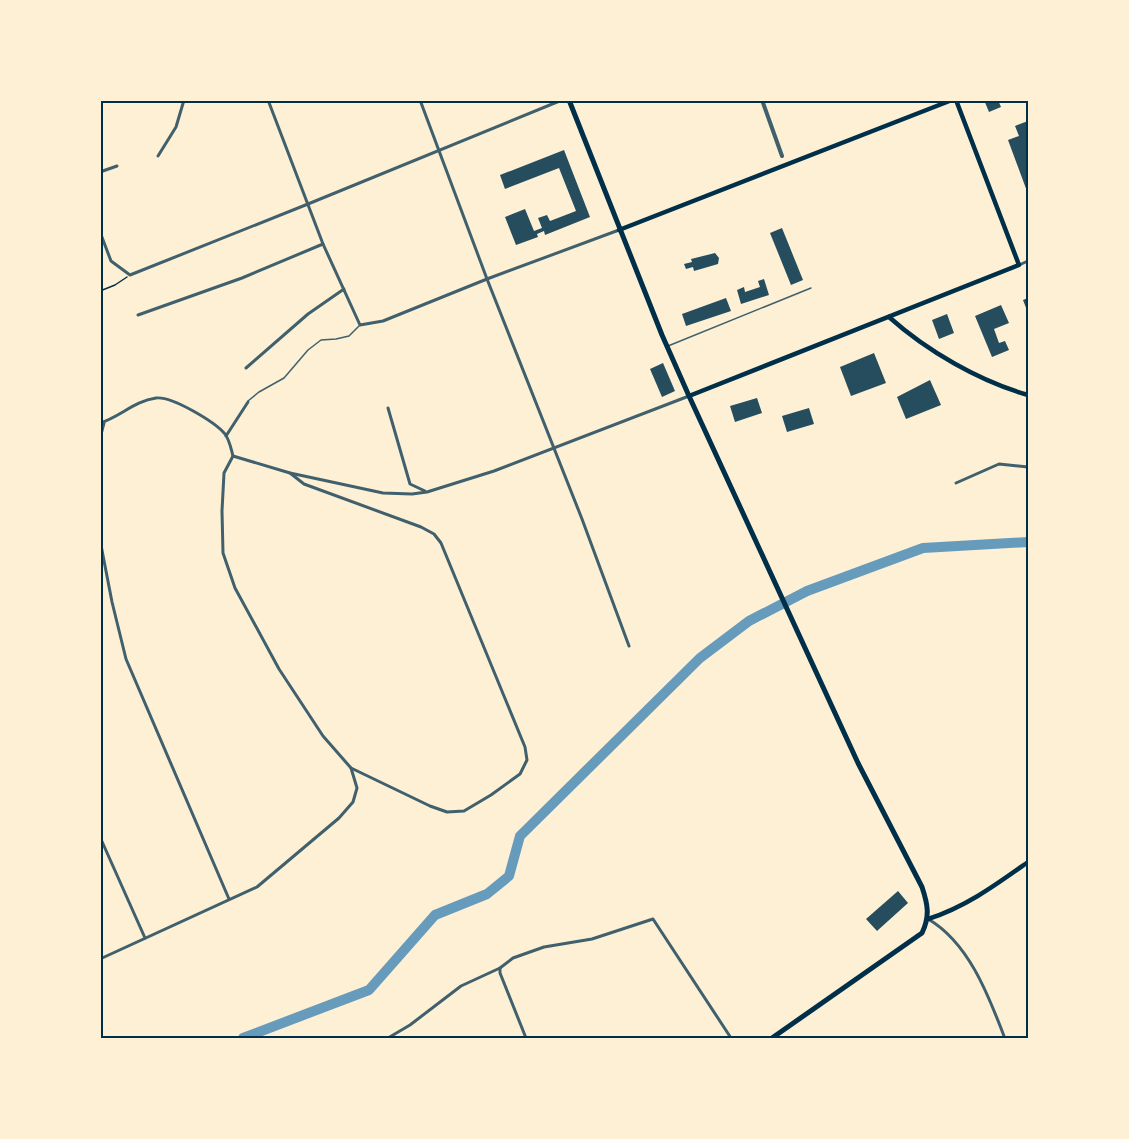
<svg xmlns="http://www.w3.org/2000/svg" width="1129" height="1139" font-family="'Source Serif 4',serif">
<rect width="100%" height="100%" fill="#fdf0d5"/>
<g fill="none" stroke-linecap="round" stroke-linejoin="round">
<!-- river -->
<polyline stroke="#669bbc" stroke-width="10" points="243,1038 369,990 435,915 487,894 509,876 520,836 700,658 749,621 807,591 923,548 1028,542"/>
</g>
<!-- building -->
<g fill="#264d5e">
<polygon points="984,100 998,100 1001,107 989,112"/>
<polygon points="1028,121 1028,194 1008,140 1019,136 1015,126"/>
<polygon points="564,150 590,217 545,235 544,231 537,234 538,237 516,245 505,217 525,209 534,231 542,228 538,218 547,215 550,221 576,211 559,168 505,189 500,175"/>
<polygon points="782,228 803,280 791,285 770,233"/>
<polygon points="715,253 719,258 718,264 694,271 693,267 686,269 684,264 692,262 691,259"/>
<polygon points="764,279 769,295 741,304 737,290 744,287 745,292 760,287 758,281"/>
<polygon points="726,298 731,311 686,326 682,314"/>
<polygon points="1028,298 1028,313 1023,300"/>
<polygon points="1001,305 1009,323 994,329 999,343 1005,341 1009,350 992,357 975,316"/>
<polygon points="947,314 954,333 939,339 932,320"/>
<polygon points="874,353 886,383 851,396 840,367"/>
<polygon points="663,363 675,391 662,397 650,369"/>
<polygon points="930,380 941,405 906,419 897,397"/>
<polygon points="757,398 762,413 735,422 730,406"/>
<polygon points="809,408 814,424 787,432 782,416"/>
<polygon points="898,891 908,903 877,931 866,919"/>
</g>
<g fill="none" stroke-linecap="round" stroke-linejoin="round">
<!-- path -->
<polyline stroke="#003049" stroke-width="1.5" points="100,291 115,285 127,277"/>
<!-- service -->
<g stroke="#3f606c" stroke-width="1.5">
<polyline points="668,346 811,288"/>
<polyline points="248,401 259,392 284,378 308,350 321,340 336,339 349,336 359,326"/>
</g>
<!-- minor -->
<g stroke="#3f606c" stroke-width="3">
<polyline points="268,100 323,244 360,325 383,321 487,279 619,230"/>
<polyline points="420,100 487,279 582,519 629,646"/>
<polyline points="158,156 176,127 184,100"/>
<polyline points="100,172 117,166"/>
<polyline points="100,232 111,261 130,275 308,204 562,100"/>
<polyline points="1019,265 1028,261"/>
<polyline points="138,315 242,278 323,244"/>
<polyline points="246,368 308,314 344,289"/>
<polyline points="388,408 410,484 425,491"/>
<path d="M100 423C120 417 134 401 156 398 172 396 215 422 225 434 230 441 231 449 233 456L290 473 383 493 412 494 427 492 494 471 689 396"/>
<polyline points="226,436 248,402"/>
<polyline points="100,438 104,423"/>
<polyline points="233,456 224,473 222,511 223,553 235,588 279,669 323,736 351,768 430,806 447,812 464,811 491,795 520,774 527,760 525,747 441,543 434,534 421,527 304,484 290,473"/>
<polyline points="956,483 999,464 1028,467"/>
<polyline points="100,540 112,602 126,659 229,899"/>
<polyline points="100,837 145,938"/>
<path d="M928 919C968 942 988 994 1004 1036L1002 1038"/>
<polyline points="100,959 257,887 339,818 353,802 357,788 351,768"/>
<polyline points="500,968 500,973 526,1038"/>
<polyline points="388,1038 410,1025 461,986 500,968 513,958 544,947 592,939 653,919 731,1038"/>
</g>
<!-- tertiary -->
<polyline stroke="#3f606c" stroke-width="4" points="762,100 782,156"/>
<!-- secondary -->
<g stroke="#003049" stroke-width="4.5">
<polyline points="619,230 952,100"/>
<path d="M889 317C927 351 979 381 1028 395"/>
<polyline points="689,396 1019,265 956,100"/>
<path d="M928 919C966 907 997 884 1028 862"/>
</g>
<!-- primary -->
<path stroke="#003049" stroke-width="5" d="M569 100 662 335 689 396 858 763 922 887C928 905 930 916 922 933L772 1038"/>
</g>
<!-- border -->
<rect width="1129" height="1139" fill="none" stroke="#fdf0d5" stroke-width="204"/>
<rect x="102" y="102" width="925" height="935" fill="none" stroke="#003049" stroke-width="2"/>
</svg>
